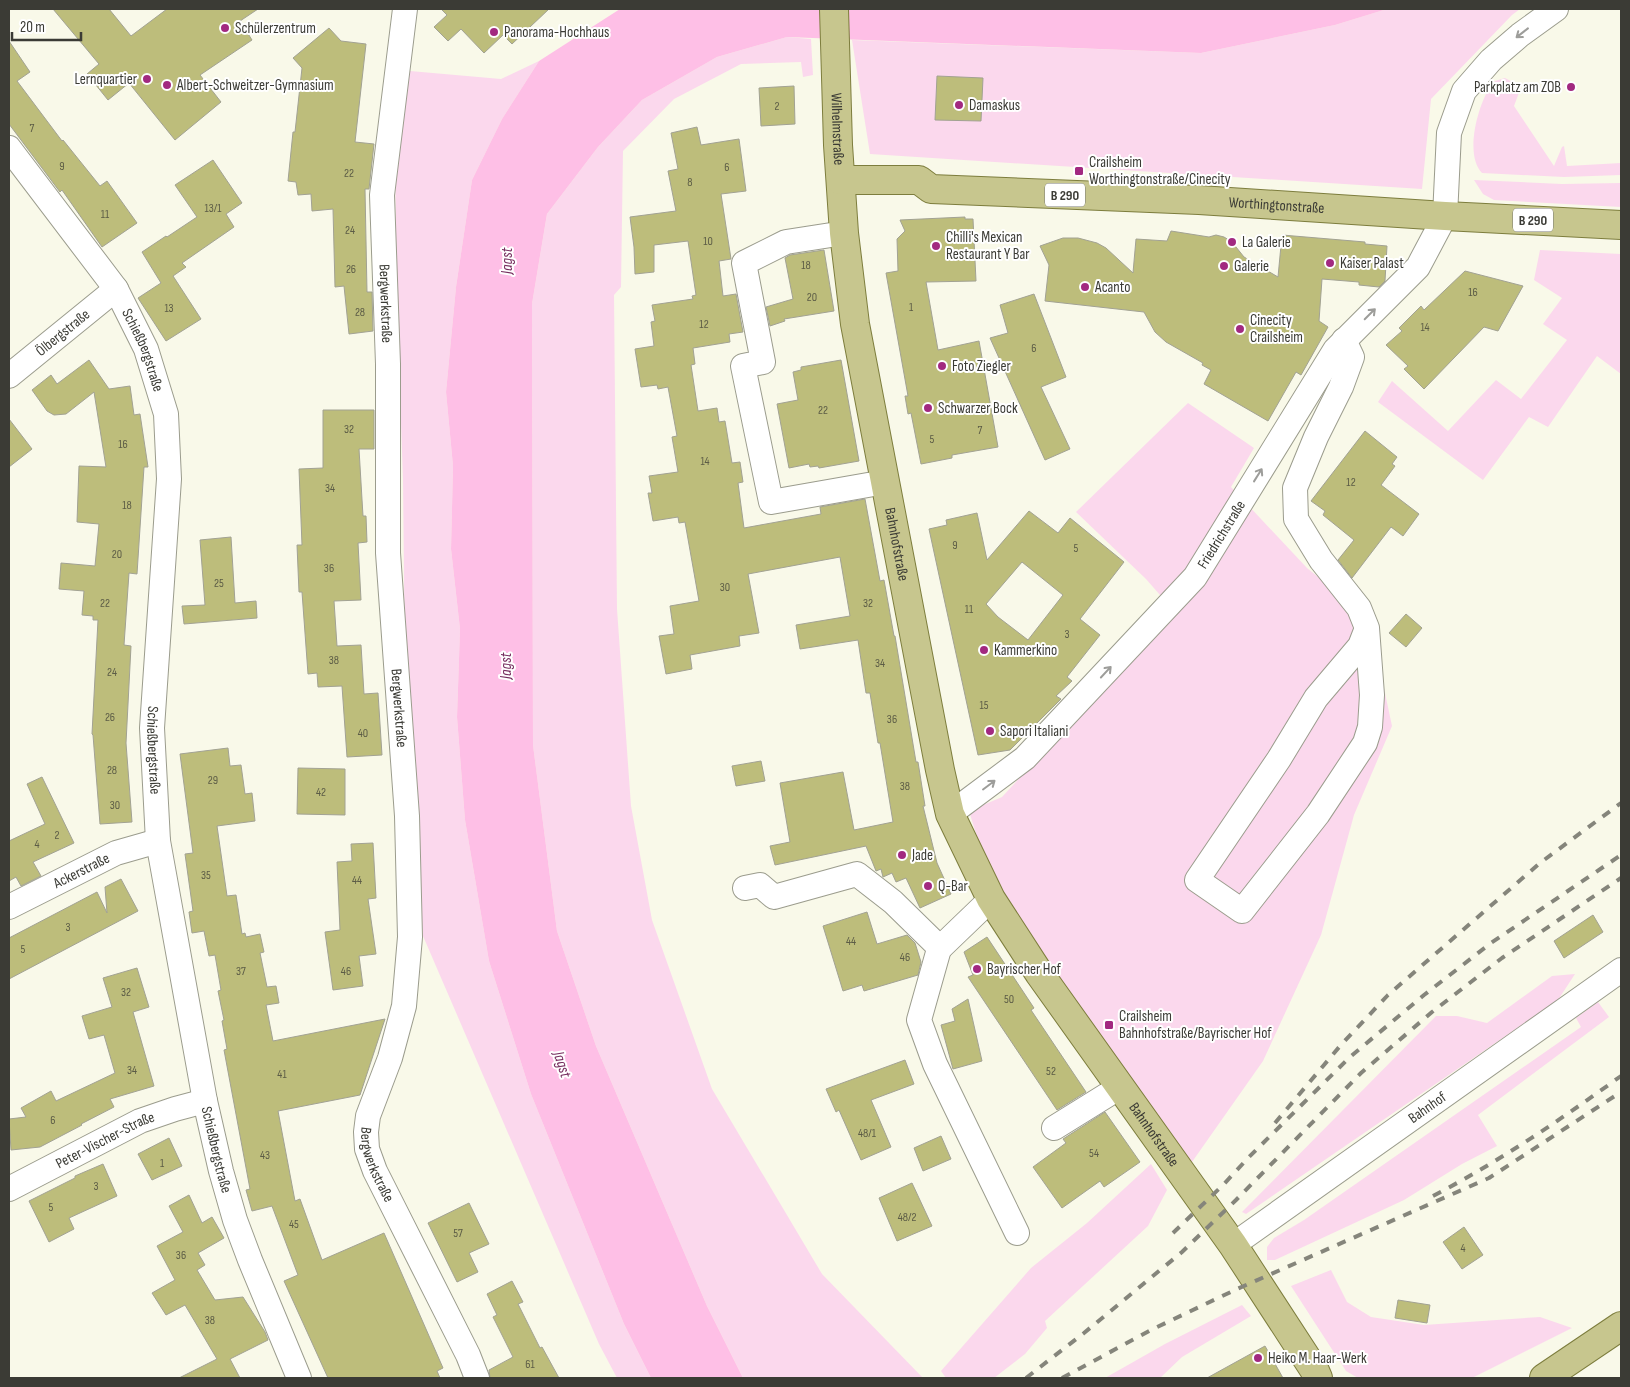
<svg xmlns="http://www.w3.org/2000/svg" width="1630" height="1387" font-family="'Sofia Sans Condensed',sans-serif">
<rect width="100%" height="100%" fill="#f9f9e9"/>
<!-- green -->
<g fill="#fbd8ed">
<polygon points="1387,9 1520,9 1512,15 1431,99 1422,189 870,154 852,40 1201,53 1335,25"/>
<polygon points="787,37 811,39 813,75 803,77 801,62 741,64 674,99 623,151 621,287 614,295 617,609 631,806 652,920 712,1089 822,1274 923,1378 743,1378 707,1306 596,1046 557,931 533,745 532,304 547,214 598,147 642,100 717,57"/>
<polygon points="539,61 502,119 472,180 456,287 446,392 453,466 451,549 460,629 457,717 465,820 489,961 531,1094 624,1324 651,1378 617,1378 599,1344 423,936 415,847 405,673 403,479 397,311 395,161 410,71 501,79"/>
<path d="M1505 78 1516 84 1520 90 1514 106 1554 166 1562 147 1564 146 1567 166 1621 163V175L1564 177 1482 173C1464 154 1478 105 1491 85L1495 81Z"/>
<polygon points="1474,180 1562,184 1621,183 1621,207 1494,200 1483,194"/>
<polygon points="1540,250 1621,254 1621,374 1597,356 1548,427 1529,417 1483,480 1378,402 1392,381 1448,431 1496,380 1521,399 1567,340 1543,324 1562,298 1534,280"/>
<polygon points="1188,403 1254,448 1231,487 1307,568 1355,607 1372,632 1392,726 1354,815 1321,935 1263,1061 1192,1162 1023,930 988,872 969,811 1002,797 1174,611 1146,579 1076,512"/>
<polygon points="1575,974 1558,1000 1246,1214 1242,1212 1436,1016 1457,1016 1487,1023 1552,976"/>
<polygon points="1598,1002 1609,1017 1478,1115 1497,1146 1462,1164 1404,1200 1275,1260 1267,1260 1267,1247 1274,1238 1304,1220 1581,1027 1576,1018"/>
<polygon points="1151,1164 1167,1190 1148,1226 1045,1321 1047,1328 1025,1354 994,1378 946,1378 941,1371 1031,1268 1087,1223"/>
<polygon points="1331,1270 1347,1302 1371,1317 1424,1325 1540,1317 1572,1328 1472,1378 1358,1378 1346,1371 1291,1286"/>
<polygon points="1242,1305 1251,1316 1182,1357 1160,1378 1105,1378 1165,1344"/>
</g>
<!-- water -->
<polygon fill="#febfe6" points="620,9 1387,9 1335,25 1201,53 787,37 717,57 642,100 598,147 547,214 532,304 533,745 557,931 596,1046 707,1306 743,1378 651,1378 624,1324 531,1094 489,961 465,820 457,717 460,629 451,549 453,466 446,392 456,287 472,180 502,119 539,61"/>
<!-- building -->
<g fill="#bdbd7b" stroke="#a2a293" fill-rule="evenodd">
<polygon points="53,9 109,9 131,36 167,9 258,9 240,21 252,40 200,75 221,102 175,140 129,83 108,100 87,74 99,64"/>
<polygon points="441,9 549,9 512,44 503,35 484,53 461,29 448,41 434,27 447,15"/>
<polygon points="329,28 341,41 366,44 355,142 374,144 369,189 365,189 367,292 372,292 373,331 349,334 344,286 335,287 333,209 312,211 311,194 298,195 296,182 288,181 293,132 295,132 302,68 293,58"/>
<polygon points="9,41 30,72 17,81 62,141 63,140 100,186 107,181 137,223 102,247 62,190 60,192 9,124"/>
<polygon points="937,76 983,78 981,121 935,120"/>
<polygon points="794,86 795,124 761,126 759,88"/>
<polygon points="697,127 701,145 739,139 746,191 721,194 731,259 719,261 723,296 736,294 743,332 729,334 730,342 693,348 695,364 691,365 698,411 717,408 719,422 725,421 732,463 740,462 743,482 738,483 744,528 821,514 820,507 865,499 880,581 884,580 894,636 895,636 916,762 918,762 925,806 923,806 937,863 951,894 920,908 906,878 896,882 892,873 883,877 881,869 876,871 866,846 775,865 770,846 790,842 780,783 843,772 854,830 893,822 880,743 878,743 870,693 866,693 858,640 800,649 796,625 850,616 840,557 748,574 759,633 739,636 740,646 690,655 692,669 666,674 659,636 674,634 670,606 699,601 685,522 679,523 678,517 653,521 648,493 652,493 649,476 678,472 672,437 677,436 668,387 658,389 657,385 641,387 635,349 654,346 651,322 655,321 652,305 693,299 692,296 696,295 688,241 654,245 654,272 635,274 634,247 630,217 676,211 668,171 678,169 671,133"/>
<polygon points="213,160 242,203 226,214 234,227 182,263 186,267 173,276 201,319 166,341 138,298 161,283 142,252 166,236 167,237 197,217 175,185"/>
<polygon points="965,217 965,219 973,219 976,281 926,282 938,350 979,341 998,447 952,455 952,458 921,464 911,413 908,414 905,396 908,396 886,273 898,271 897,239 905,231 900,220"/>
<polygon points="1171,231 1209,237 1216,235 1224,237 1232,242 1244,257 1278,277 1282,235 1365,242 1365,244 1387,246 1385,281 1379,287 1359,285 1359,282 1322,279 1319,321 1328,327 1301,375 1296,372 1268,421 1204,384 1211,370 1202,365 1203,363 1166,342 1155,332 1144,312 1045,301 1049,265 1040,246 1063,238 1078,238 1097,243 1106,248 1133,273 1136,239 1167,241"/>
<polygon points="824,250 834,311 784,319 785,321 770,326 766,307 793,299 785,258 790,255"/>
<polygon points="1465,271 1523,286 1498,331 1484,327 1424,389 1404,369 1408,366 1386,345 1402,331 1399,328 1421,306 1424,310"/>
<polygon points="1034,294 1066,377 1041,387 1070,449 1045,460 990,338 1008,333 1000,305"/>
<polygon points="89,360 109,389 130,386 134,415 140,414 148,467 144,467 137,574 129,573 124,645 131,646 126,743 132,822 100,824 93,735 92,734 98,620 93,620 93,616 82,615 84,591 59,589 61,563 95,566 99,524 77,522 79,466 106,467 94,392 66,414 54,415 47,411 32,390 51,375 57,384"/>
<polygon points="841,360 859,461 819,468 818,466 810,467 809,464 789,468 777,404 798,400 793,372 801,370 801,367"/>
<polygon points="323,410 374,410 374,449 359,449 363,516 366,516 367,542 358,543 361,600 334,601 337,646 361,645 364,694 378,693 382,755 347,757 342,686 318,687 317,673 308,674 302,592 299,592 297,545 302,545 299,469 323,468"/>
<polygon points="9,419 32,449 9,467"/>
<polygon points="1365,431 1397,457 1392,464 1395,466 1381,485 1419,514 1403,536 1391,527 1352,578 1338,560 1354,540 1323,515 1325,511 1311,501"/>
<path d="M1029 511 1058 533 1070 518 1124 562 1080 619 1100 635 1067 677 1072 681 1056 696 1061 699 1010 750 978 755 929 529 947 525 946 520 977 513 987 560ZM1022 562 1063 595 1028 640 998 617 986 604Z"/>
<polygon points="231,537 235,603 256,601 257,618 184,624 182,606 205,605 200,540"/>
<polygon points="1406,614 1422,628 1406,647 1389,633"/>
<polygon points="228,748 230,766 241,765 245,794 252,793 255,821 217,826 227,896 236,895 242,934 245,933 246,937 260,934 264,952 260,953 267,987 276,986 279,1003 266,1005 273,1041 385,1019 360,1095 278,1111 295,1201 300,1199 322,1260 384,1233 443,1368 437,1371 440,1378 328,1378 284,1281 298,1275 272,1206 252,1211 246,1190 250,1189 224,1050 227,1049 222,1021 224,1020 218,991 221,990 215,955 209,956 204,931 192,933 189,912 193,911 185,854 193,853 180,754"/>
<polygon points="761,761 765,781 736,786 732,766"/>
<polygon points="298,768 345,769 345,815 297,814"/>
<polygon points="42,777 74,843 33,862 41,876 21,886 16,877 9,881 9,841 45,824 27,784"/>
<polygon points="373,843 376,898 368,899 376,954 359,956 363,986 333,990 325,932 340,930 337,862 352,861 351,844"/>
<polygon points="121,879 138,911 9,979 9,938 97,892 107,913 105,887"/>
<polygon points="867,912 877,944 907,935 915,943 921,962 918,975 864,991 862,985 843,991 823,926"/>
<polygon points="1593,915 1603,932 1564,958 1554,941"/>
<polygon points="987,937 1034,1008 1031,1010 1086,1092 1057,1110 968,977 973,975 964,952"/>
<polygon points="137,968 149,1007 133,1012 154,1086 110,1099 114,1107 81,1124 82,1125 40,1147 11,1150 9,1119 26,1117 21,1108 51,1091 56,1101 115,1073 104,1035 89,1039 82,1016 112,1007 103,978"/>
<polygon points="968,999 982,1061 953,1069 941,1025 955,1021 952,1009"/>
<polygon points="905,1060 914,1084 871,1100 891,1147 861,1160 839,1110 836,1112 826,1089"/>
<polygon points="1105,1112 1140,1162 1104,1187 1100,1181 1062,1208 1033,1167 1066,1143 1063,1139"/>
<polygon points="941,1136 951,1159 923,1171 914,1148"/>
<polygon points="169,1138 182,1166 152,1180 138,1154"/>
<polygon points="103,1164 117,1196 69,1218 74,1229 49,1242 29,1201 75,1178 75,1176"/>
<polygon points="912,1183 932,1226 897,1241 879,1198"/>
<polygon points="189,1195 202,1223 212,1217 224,1238 198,1253 205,1265 197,1270 215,1300 243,1297 265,1332 268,1340 230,1359 240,1378 179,1378 217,1359 185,1305 166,1315 152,1293 175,1280 157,1246 183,1232 169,1206"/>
<polygon points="469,1203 489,1244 469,1253 478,1272 457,1282 428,1223"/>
<polygon points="1464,1227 1483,1255 1462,1269 1443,1242"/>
<polygon points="512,1281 523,1302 518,1304 540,1348 542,1347 559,1378 490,1378 489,1370 513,1357 493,1317 497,1315 487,1294"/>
<polygon points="1398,1300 1430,1305 1427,1323 1395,1318"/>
<polygon points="1265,1346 1283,1378 1207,1378"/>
</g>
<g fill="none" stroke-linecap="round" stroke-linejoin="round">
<defs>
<g id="minor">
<path id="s1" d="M405 9 382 195 388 364V553L407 816 410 937 404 1006 390 1058 368 1116 366 1132 367 1149 375 1171 468 1355 477 1378"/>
<path id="s2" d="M9 148 116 289 146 349 166 414 169 479 152 728 158 841 205 1101 221 1171 235 1220 250 1260 299 1378"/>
<polyline points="844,233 786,242 744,263 763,362 743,366 771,502 885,482"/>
<polyline points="1344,340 1352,357 1341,387 1316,437 1295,488 1296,519 1321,560 1359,608 1367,628 1360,646 1316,698 1279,759 1197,880 1242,911 1318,814 1365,743 1370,727 1372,695 1367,628"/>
<path id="s3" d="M9 376 116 289"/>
<path id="s4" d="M950 814 1025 758 1195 577 1335 350 1418 267 1445 216 1449 133 1464 91 1491 60 1520 35 1556 9"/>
<polyline points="745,888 760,885 774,897 857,874 893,902 940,948"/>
<polyline points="991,899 939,949 919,1020 935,1064 1017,1233"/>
<path id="s5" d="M9 907 116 853 158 841"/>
<polyline points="1054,1128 1120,1087"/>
<path id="s6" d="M9 1189 140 1121 175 1109 205 1101"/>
<path id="s7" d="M1233 1245 1621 970"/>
</g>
<g id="major">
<path id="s8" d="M834 9 838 145 844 233 855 324 940 770 950 814 991 899 1039 973 1233 1245 1315 1371 1318 1378"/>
<path id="s9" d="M841 180H919L931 189 1199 200 1445 216 1621 225"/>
<polyline points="1544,1378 1621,1326"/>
</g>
</defs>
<!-- minor casing -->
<use href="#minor" stroke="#9b9c8d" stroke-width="26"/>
<!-- major casing -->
<use href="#major" stroke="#7d7d3d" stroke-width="30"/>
<!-- minor -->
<use href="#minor" stroke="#fff" stroke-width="24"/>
<!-- major -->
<use href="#major" stroke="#c7c68e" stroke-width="28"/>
<!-- rail -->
<g stroke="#85857b" stroke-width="4" stroke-dasharray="9 9" stroke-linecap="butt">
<polyline points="1275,1123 1340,1046 1388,995 1540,863 1621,803"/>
<path d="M1433 1196C1500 1161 1560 1120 1621 1076"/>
<polyline points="1173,1233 1224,1184 1249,1157 1350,1057 1424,995 1491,943 1621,855"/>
<polyline points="1026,1378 1084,1333 1182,1252 1236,1200 1361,1073 1432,1012 1502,958 1621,878"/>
<polyline points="1062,1378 1151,1330 1237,1289 1489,1178 1621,1092"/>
</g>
</g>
<!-- one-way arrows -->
<defs><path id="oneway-shaft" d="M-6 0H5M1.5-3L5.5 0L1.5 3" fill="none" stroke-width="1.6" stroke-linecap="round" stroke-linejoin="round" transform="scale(1.25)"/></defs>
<g stroke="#9d9d9a">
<use href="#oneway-shaft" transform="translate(1522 33) rotate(142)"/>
<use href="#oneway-shaft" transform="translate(1370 314) rotate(-45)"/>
<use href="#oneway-shaft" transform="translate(1258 475) rotate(-58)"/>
<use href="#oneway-shaft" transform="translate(1106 672) rotate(-47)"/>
<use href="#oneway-shaft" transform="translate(989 785) rotate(-37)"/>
</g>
<!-- markers -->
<g fill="#a22980" stroke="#fff" stroke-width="2">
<circle cx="225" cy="28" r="5"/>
<circle cx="494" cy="32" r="5"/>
<circle cx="147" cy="79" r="5"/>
<circle cx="167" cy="85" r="5"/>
<circle cx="1571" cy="87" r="5"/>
<circle cx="959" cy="105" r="5"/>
<rect x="1074" y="166" width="10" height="10" rx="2.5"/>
<circle cx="1232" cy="242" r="5"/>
<circle cx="936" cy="246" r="5"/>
<circle cx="1330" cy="263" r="5"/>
<circle cx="1224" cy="266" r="5"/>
<circle cx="1085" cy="287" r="5"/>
<circle cx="1240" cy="329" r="5"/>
<circle cx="942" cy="366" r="5"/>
<circle cx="928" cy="408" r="5"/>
<circle cx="984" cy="650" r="5"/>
<circle cx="990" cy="731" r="5"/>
<circle cx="902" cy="855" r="5"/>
<circle cx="928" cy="886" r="5"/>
<circle cx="977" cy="969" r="5"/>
<rect x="1104" y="1020" width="10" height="10" rx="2.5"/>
<circle cx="1258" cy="1358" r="5"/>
</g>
<g text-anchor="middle" stroke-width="4" stroke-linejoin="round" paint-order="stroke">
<!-- number labels -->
<g font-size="12" fill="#5c5c46">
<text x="777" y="110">2</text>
<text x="32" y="132">7</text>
<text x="62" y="170">9</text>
<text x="727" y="171">6</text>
<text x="349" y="177">22</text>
<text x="690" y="186">8</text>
<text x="213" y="212">13/1</text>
<text x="105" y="218">11</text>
<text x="350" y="234">24</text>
<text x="708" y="245">10</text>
<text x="806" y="269">18</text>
<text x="351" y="273">26</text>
<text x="1473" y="296">16</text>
<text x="812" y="301">20</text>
<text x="911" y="311">1</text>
<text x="169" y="312">13</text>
<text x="360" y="316">28</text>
<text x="704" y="328">12</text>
<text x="1425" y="331">14</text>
<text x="1034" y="352">6</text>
<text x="823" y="414">22</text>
<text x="349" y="433">32</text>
<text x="980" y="434">7</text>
<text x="932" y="443">5</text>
<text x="123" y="448">16</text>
<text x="705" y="465">14</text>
<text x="1351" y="486">12</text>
<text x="330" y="492">34</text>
<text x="127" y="509">18</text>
<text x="955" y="549">9</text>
<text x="1076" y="552">5</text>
<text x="117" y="558">20</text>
<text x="329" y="572">36</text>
<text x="219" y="587">25</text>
<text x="725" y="591">30</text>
<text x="105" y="607">22</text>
<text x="868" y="607">32</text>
<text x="969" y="613">11</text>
<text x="1067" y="638">3</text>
<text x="334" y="664">38</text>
<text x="880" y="667">34</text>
<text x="112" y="676">24</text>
<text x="984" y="709">15</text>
<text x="110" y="721">26</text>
<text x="892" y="723">36</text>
<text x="363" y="737">40</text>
<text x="112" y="774">28</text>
<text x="213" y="784">29</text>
<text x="905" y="790">38</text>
<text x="321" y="796">42</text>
<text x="115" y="809">30</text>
<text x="57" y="839">2</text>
<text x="37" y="848">4</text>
<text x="206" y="879">35</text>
<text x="357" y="884">44</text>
<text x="68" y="931">3</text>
<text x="851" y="945">44</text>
<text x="23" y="953">5</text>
<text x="905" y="961">46</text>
<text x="241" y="975">37</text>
<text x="346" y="975">46</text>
<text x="126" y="996">32</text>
<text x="1009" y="1003">50</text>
<text x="132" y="1074">34</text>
<text x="1051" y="1075">52</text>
<text x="282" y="1078">41</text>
<text x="53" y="1124">6</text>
<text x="867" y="1137">48/1</text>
<text x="1094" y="1157">54</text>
<text x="265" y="1159">43</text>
<text x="162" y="1167">1</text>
<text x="96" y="1190">3</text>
<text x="51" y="1211">5</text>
<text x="907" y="1221">48/2</text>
<text x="294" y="1228">45</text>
<text x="458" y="1237">57</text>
<text x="1463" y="1252">4</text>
<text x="181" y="1259">36</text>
<text x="210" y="1324">38</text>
<text x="530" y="1368">61</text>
</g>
<!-- shield labels -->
<g fill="#fff" stroke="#767672" stroke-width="1">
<rect x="1045" y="183.5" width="40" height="23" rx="4"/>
<rect x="1513" y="208.5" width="40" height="23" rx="4"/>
</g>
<g font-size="14" font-weight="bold" fill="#3b3b35">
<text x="1065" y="200">B 290</text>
<text x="1533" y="225">B 290</text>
</g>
<!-- poi labels -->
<g font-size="15" fill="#3b3b35" stroke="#fff" text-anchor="start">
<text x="235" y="33">Schülerzentrum</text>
<text x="504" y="37">Panorama-Hochhaus</text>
<text x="137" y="84" text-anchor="end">Lernquartier</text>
<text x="177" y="90">Albert-Schweitzer-Gymnasium</text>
<text x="1561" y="92" text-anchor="end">Parkplatz am ZOB</text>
<text x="969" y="110">Damaskus</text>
<text x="1089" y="167">Crailsheim<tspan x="1089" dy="17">Worthingtonstraße/Cinecity</tspan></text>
<text x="946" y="242">Chilli's Mexican<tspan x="946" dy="17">Restaurant Y Bar</tspan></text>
<text x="1242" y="247">La Galerie</text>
<text x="1340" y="268">Kaiser Palast</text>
<text x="1234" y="271">Galerie</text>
<text x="1095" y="292">Acanto</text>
<text x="1250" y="325">Cinecity<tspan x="1250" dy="17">Crailsheim</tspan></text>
<text x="952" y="371">Foto Ziegler</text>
<text x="938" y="413">Schwarzer Bock</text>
<text x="994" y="655">Kammerkino</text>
<text x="1000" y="736">Sapori Italiani</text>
<text x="912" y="860">Jade</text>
<text x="938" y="891">Q-Bar</text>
<text x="987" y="974">Bayrischer Hof</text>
<text x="1119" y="1021">Crailsheim<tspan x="1119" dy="17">Bahnhofstraße/Bayrischer Hof</tspan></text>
<text x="1268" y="1363">Heiko M. Haar-Werk</text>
</g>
<!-- street labels -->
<g font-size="15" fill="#3b3b35" stroke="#fff">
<text dy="5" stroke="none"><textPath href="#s8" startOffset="120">Wilhelmstraße</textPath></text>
<text dy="5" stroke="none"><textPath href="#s9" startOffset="439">Worthingtonstraße</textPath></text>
<text dy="5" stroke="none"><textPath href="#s1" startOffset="296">Bergwerkstraße</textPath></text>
<text dy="5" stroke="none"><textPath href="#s3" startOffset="69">Ölbergstraße</textPath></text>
<text dy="5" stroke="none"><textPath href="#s2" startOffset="244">Schießbergstraße</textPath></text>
<text dy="5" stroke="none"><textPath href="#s4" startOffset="392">Friedrichstraße</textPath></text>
<text dy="5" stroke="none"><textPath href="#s8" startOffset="540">Bahnhofstraße</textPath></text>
<text dy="5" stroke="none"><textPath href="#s1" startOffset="701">Bergwerkstraße</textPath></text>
<text dy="5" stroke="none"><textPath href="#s2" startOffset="649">Schießbergstraße</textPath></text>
<text dy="5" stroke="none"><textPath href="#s5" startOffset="81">Ackerstraße</textPath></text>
<text dy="5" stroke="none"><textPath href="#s7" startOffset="238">Bahnhof</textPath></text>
<text dy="5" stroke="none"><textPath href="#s8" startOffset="1196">Bahnhofstraße</textPath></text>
<text dy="5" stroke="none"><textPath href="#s6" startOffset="108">Peter-Vischer-Straße</textPath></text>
<text dy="5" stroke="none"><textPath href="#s2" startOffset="1054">Schießbergstraße</textPath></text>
<text dy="5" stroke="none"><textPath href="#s1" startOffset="1166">Bergwerkstraße</textPath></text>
</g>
<!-- water labels -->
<g font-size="16" font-style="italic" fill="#772f60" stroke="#fff">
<text transform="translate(506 261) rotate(-90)" y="6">Jagst</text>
<text transform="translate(505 666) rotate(-90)" y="6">Jagst</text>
<text transform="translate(563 1064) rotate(72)" y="6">Jagst</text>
</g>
</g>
<!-- border -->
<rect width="1630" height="1387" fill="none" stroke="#3b3b35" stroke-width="20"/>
<!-- scale -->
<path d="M12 32v8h69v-8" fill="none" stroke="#3b3b35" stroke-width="2.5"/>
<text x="20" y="32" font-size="15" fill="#3b3b35" stroke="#ffffff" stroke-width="4" paint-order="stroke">20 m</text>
</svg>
